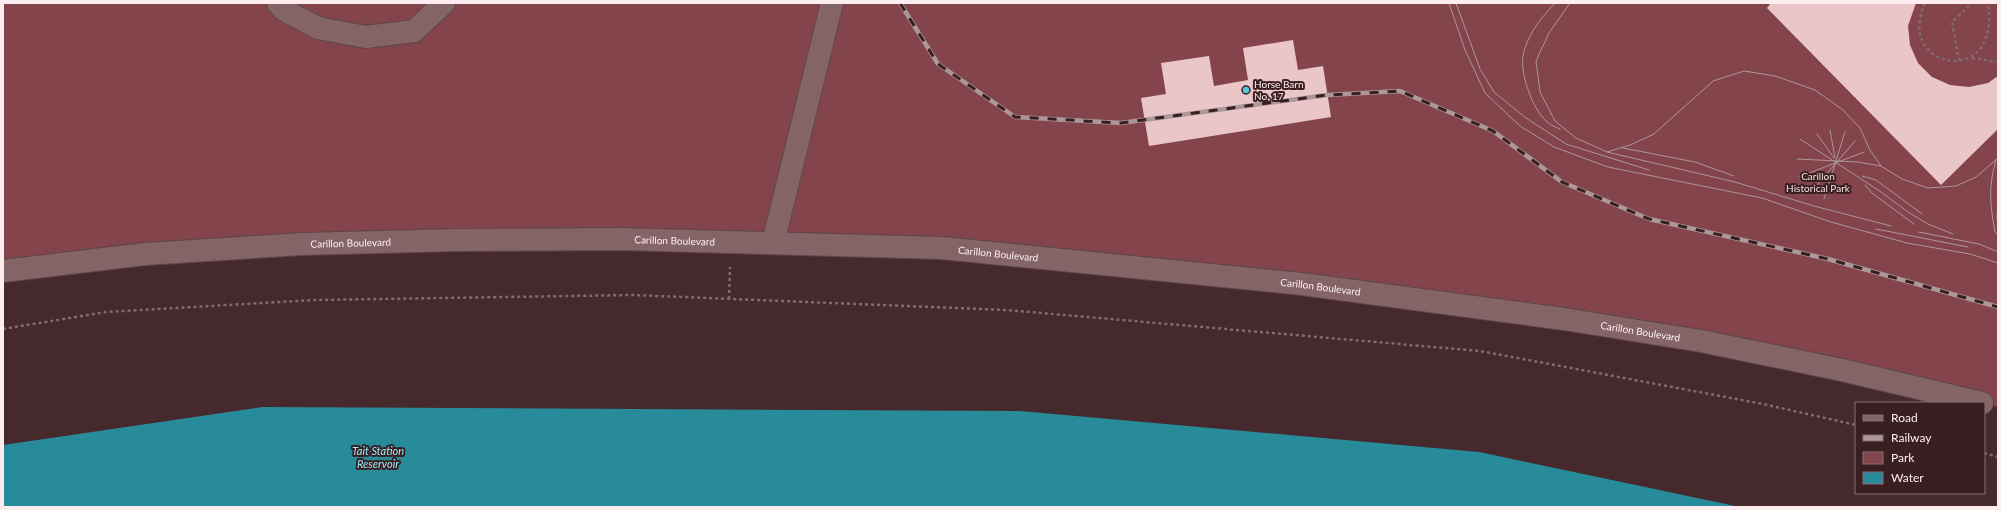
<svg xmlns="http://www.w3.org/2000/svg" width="2001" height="510" font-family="Lato,sans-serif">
<rect width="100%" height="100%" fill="#45292c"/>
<!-- green -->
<polygon fill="#83444c" points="3,3 1998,3 1998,407 1701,341 942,248 457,240 3,271"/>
<!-- water -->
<polygon fill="#288b9a" points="263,407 1020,411 1479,452 1740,507 3,507 3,445"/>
<!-- building -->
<g fill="#ebc6c8">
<polygon points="1771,3 1916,3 1908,26 1910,45 1918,63 1932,77 1950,85 1969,87 1988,83 1998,76 1998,129 1941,185 1767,8"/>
<polygon points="1293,40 1298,70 1323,66 1331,117 1149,146 1141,98 1166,94 1161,63 1209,56 1214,86 1248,80 1243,48"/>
</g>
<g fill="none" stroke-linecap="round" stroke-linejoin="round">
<defs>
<g id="minor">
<polyline points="278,3 284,10 318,28 366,37 414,31 444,3"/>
<polyline points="773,243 832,3"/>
<path id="s1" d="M3 271 145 254 302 244 457 240 622 239 942 248 1302 284 1564 319 1701 341 1842 370 1982 403"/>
</g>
</defs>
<!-- minor casing -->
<use href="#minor" stroke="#5d4648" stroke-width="24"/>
<!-- path -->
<g stroke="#836b6d" stroke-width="2.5" stroke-dasharray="3 3" stroke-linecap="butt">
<path d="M1925 3C1922 9 1921 14 1920 20 1911 70 2000 85 1988 3"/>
<polyline points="1972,58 1998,62"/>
<polyline points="1959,61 1952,22 1972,3"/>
<polyline points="729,299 730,267"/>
<polyline points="3,329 106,312 314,300 633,295 1006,310 1480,351 1763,404 1856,425"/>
<polyline points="1984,453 1998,457"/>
</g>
<!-- minor -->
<use href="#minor" stroke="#856467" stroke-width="22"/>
<!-- tram -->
<g stroke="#ac9799" stroke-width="1">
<polyline points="1449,3 1465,50 1485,93 1520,126 1554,147 1608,167 1762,198 1831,222 1907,243 1970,254 1998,263"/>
<polyline points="1456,3 1480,69 1494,92 1526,118 1566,144 1649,170"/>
<path d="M1555 3C1542 17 1530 31 1524 51 1518 70 1532 108 1546 121 1550 125 1555 127 1560 129"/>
<polyline points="1570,3 1549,33 1536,61 1540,92 1555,121 1576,138 1607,152 1735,182 1814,206 1891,226"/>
<polyline points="1830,130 1835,158"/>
<polyline points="1817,134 1834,158"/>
<polyline points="1800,139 1881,192 1908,212 1928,224 1953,234"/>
<polyline points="1623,148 1695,162 1734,176"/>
<polyline points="1607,152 1630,145 1654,134 1713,81 1744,71 1775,76 1815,90 1843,110 1860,128 1870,150 1881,166 1902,179 1928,188 1956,186 1976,177 1998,158"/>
<polyline points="1797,159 1858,162 1881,166"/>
<path d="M1996 160C1988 188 1990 204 1995 232L1998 235"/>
<polyline points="1862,176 1876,180 1922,214"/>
<polyline points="1799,177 1864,152"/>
<polyline points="1865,185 1872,193 1914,224"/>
<polyline points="1811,192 1855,141"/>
<polyline points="1824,199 1845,132"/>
<polyline points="1997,221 1998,193"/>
<polyline points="1876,229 1968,247"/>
<polyline points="1919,232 1979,244 1998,252"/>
</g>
<defs>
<polyline id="rail" points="900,3 938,64 1015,117 1121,123 1327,95 1400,91 1493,131 1562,182 1649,219 1828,259 1998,307"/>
</defs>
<!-- rail casing -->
<use href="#rail" stroke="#ac9799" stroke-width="4.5"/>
<!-- rail -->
<use href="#rail" stroke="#3a1f22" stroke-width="3" stroke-dasharray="9" stroke-linecap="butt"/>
</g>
<!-- markers -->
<circle fill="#54cadd" stroke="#3a1f22" stroke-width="1.5" cx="1246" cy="90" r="4"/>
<g text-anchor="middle" stroke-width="4" stroke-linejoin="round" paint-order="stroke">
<!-- poi labels -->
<g font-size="10" fill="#fdedee" stroke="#3a1f22" text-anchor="start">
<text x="1254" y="88">Horse Barn<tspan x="1254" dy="12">No. 17</tspan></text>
</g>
<!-- park labels -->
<g font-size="10" fill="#f6ddde" stroke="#3a1f22">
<text x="1818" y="180">Carillon<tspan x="1818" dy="12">Historical Park</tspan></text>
</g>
<!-- street labels -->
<g font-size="10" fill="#fdedee" stroke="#3a1f22">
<text dy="4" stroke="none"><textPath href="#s1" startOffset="673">Carillon Boulevard</textPath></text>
<text dy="4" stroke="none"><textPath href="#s1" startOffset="349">Carillon Boulevard</textPath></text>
<text dy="4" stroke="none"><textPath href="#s1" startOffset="997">Carillon Boulevard</textPath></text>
<text dy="4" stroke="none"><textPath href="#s1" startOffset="1321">Carillon Boulevard</textPath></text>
<text dy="4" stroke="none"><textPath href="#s1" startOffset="1644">Carillon Boulevard</textPath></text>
</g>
<!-- water labels -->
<g font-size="11" font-style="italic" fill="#96edfb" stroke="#3a1f22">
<text x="378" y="455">Tait Station<tspan x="378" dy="13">Reservoir</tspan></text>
</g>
</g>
<!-- border -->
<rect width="2001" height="510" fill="none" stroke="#fdedee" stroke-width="8"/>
<!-- legend -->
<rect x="1855" y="402" width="130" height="92" fill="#3a1f22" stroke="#887174"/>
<rect x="1863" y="415" width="20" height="6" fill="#856467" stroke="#887174"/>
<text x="1891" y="422" font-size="12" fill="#fdedee">Road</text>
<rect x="1863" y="435" width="20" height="6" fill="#ac9799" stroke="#887174"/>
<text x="1891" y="442" font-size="12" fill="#fdedee">Railway</text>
<rect x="1863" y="452" width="20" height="12" fill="#83444c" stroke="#887174"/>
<text x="1891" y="462" font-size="12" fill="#fdedee">Park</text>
<rect x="1863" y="472" width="20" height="12" fill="#288b9a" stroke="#887174"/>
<text x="1891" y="482" font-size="12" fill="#fdedee">Water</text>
</svg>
